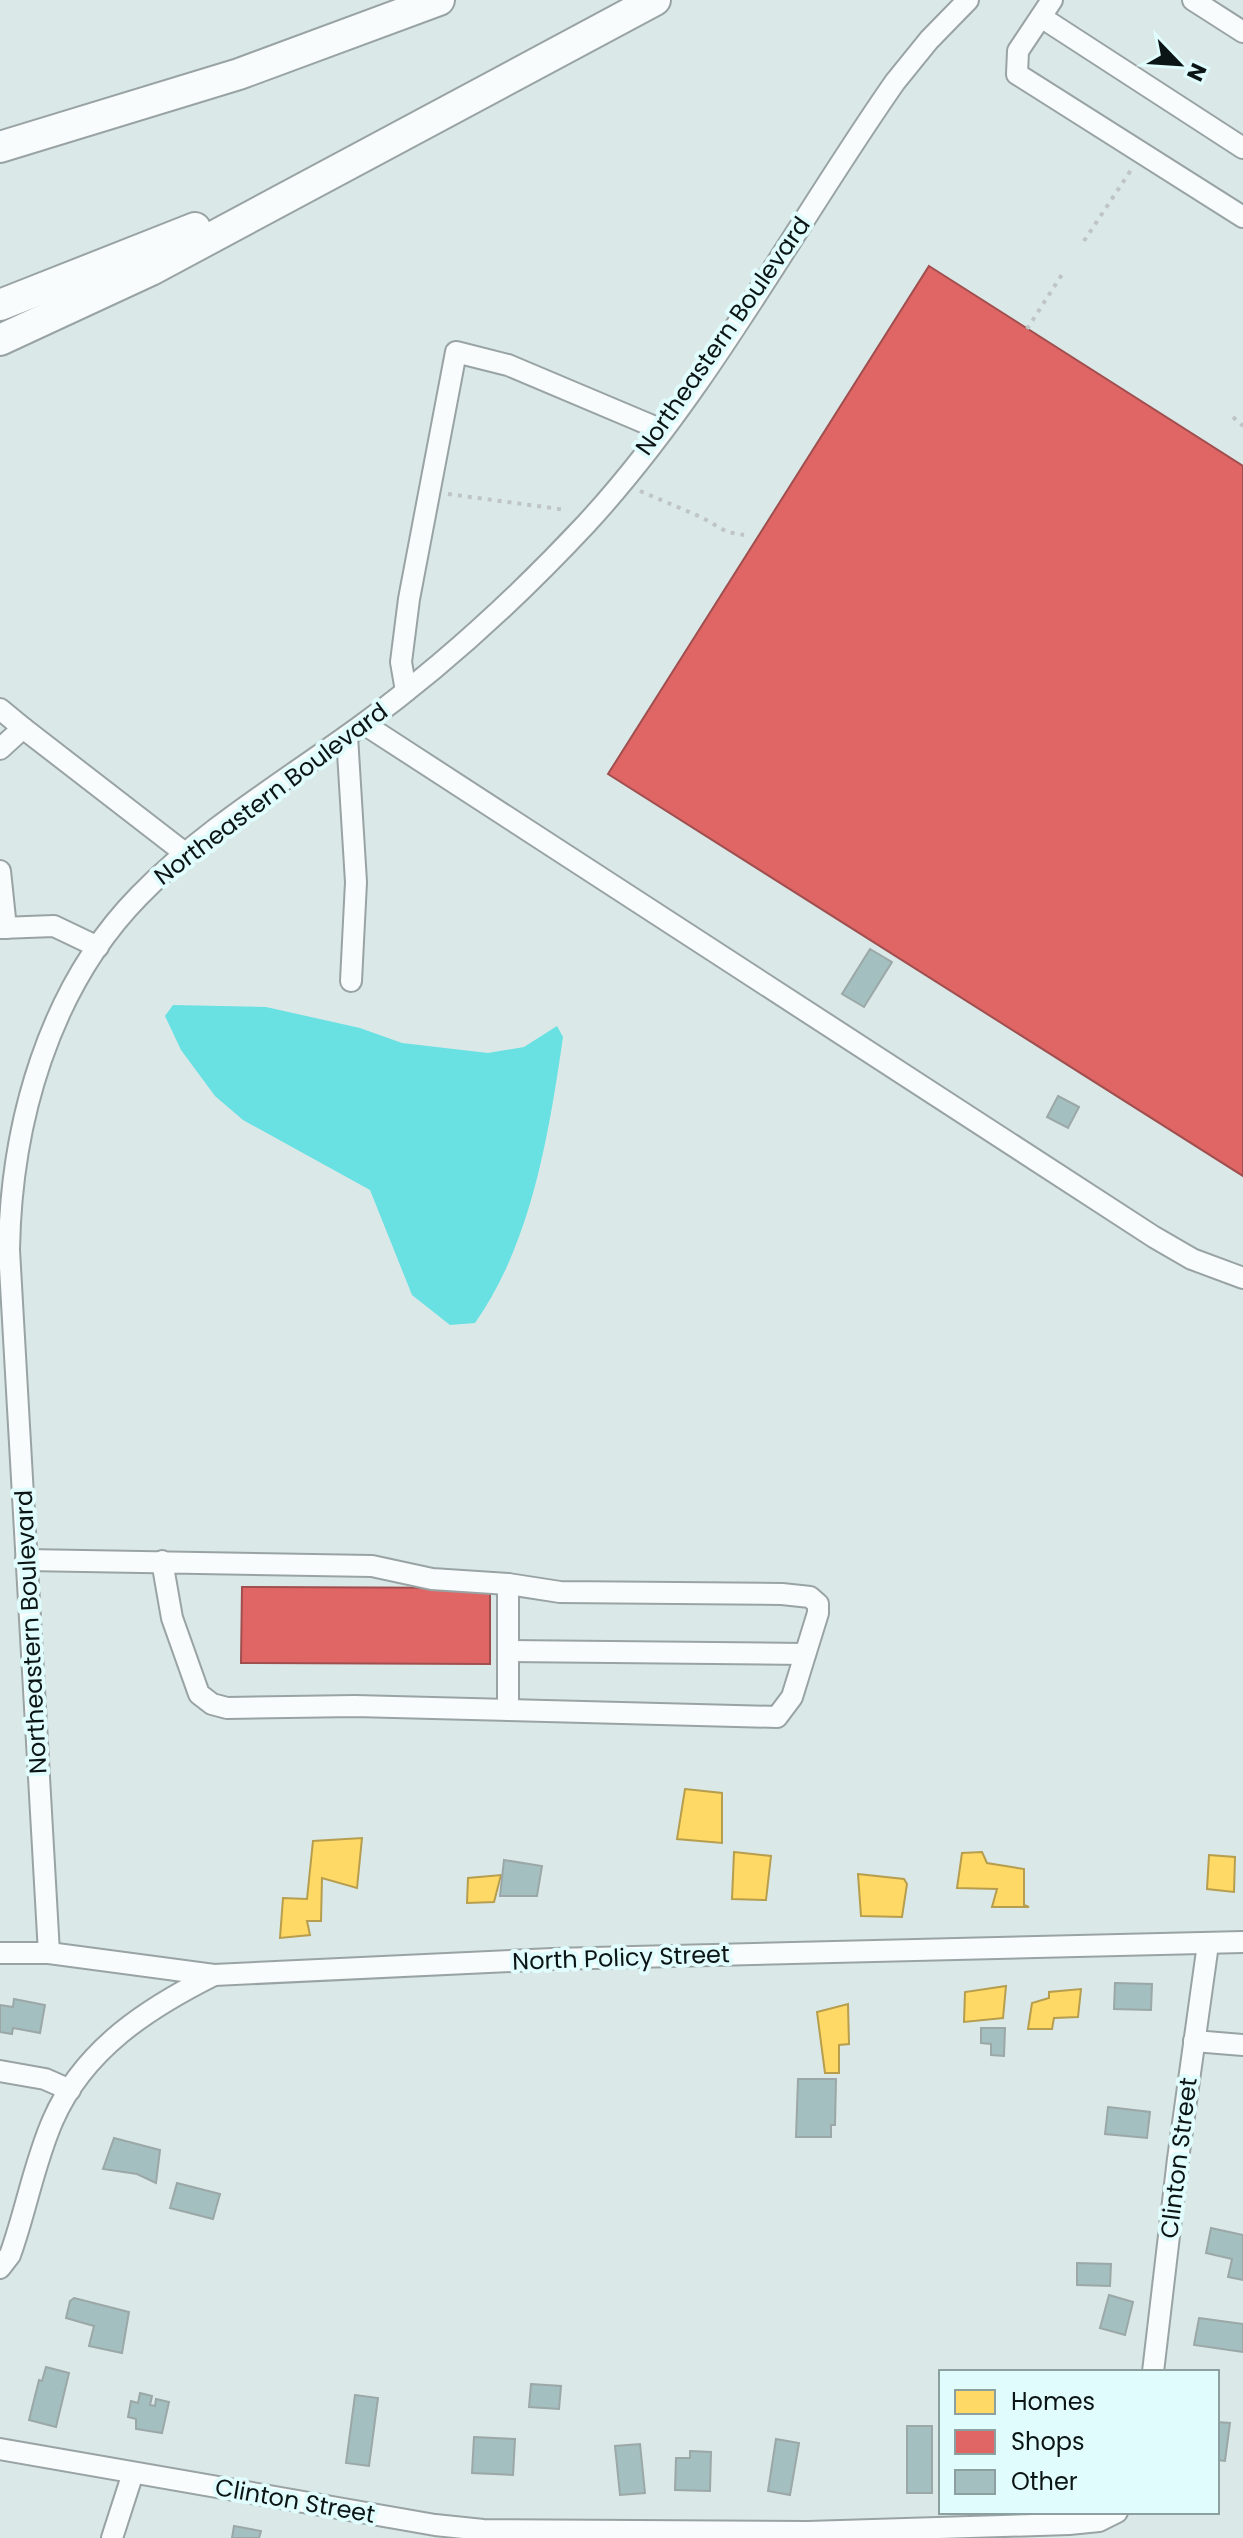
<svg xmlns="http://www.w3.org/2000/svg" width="1243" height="2538" font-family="Poppins,sans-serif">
<rect width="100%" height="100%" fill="#dae8e8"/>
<!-- water -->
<path fill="#69e0e2" d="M173 1005 266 1007 360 1028 402 1043 488 1053 524 1047 557 1026 563 1037C549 1133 532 1242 475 1323L450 1325 412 1295 370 1190 243 1120 215 1096 181 1050 165 1016Z"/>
<!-- homes -->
<g fill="#ffd966" stroke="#b69e4e" stroke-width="2">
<polygon points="685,1789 722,1793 722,1843 677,1839"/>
<polygon points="362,1838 357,1888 322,1878 321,1921 307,1921 310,1935 280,1938 283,1898 307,1899 313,1841"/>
<polygon points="734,1852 771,1856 766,1900 732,1899"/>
<polygon points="982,1852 987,1863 1024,1869 1024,1905 1029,1907 992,1907 997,1889 957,1888 962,1853"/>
<polygon points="1209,1855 1235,1857 1234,1892 1207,1889"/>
<polygon points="858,1874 904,1879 907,1884 902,1917 861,1916"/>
<polygon points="501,1875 494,1902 467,1903 468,1878"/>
<polygon points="1006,1986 1003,2018 964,2022 965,1992"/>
<polygon points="1081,1989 1078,2017 1054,2018 1052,2029 1028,2029 1032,2003 1049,1998 1049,1992"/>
<polygon points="848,2004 849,2044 839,2045 839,2073 825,2073 817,2012"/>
</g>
<!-- shops -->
<g fill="#e06666" stroke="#a04e4e" stroke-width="2">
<polygon points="929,266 1243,466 1243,1176 608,774"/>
<polygon points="242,1587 490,1588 490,1664 241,1663"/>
</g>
<!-- building -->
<g fill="#a3bfbf" stroke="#9ca7a7" stroke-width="2">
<polygon points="870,949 892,962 864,1007 842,994"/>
<polygon points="1058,1096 1079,1107 1068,1128 1047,1117"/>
<polygon points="504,1860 542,1866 537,1896 500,1896"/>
<polygon points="1115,1983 1152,1984 1151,2010 1114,2009"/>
<polygon points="14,1999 45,2005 40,2033 13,2028 12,2034 0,2032 0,2005 13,2007"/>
<polygon points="981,2028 1005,2028 1004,2056 991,2055 991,2044 981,2043"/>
<polygon points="798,2079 836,2079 835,2125 831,2125 831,2137 796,2137"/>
<polygon points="1108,2107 1150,2112 1147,2138 1105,2134"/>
<polygon points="114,2138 160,2150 156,2183 137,2174 103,2169"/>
<polygon points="177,2183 220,2194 213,2219 170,2208"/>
<polygon points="1211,2228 1243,2235 1243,2280 1228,2277 1232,2259 1206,2253"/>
<polygon points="1077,2263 1111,2264 1110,2286 1077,2285"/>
<polygon points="1109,2295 1133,2302 1125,2335 1100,2328"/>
<polygon points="74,2298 129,2312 122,2353 89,2346 94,2326 66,2318 70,2301"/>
<polygon points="1199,2318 1243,2324 1243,2352 1194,2345"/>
<polygon points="46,2367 69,2373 56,2427 29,2420 39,2380 42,2381"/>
<polygon points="531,2384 561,2386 559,2409 529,2407"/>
<polygon points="140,2393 152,2396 150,2405 155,2406 156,2399 169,2402 162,2433 136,2429 136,2419 128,2417 131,2401 138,2403"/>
<polygon points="355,2395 378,2398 369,2466 346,2463"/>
<polygon points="1217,2422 1230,2423 1225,2461 1217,2460"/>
<rect x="907" y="2426" width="25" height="67"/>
<polygon points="474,2437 515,2439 513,2475 472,2473"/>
<polygon points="776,2439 799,2443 790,2495 768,2491"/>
<polygon points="640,2444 645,2493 620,2495 615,2446"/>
<polygon points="690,2451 711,2452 710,2491 675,2490 676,2458 690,2458"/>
<polygon points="234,2526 261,2531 259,2538 232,2538"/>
</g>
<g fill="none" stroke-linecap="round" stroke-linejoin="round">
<defs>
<g id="minor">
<polyline points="1052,0 1018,51 1017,74 1243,217"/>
<polyline points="1193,0 1243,32"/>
<polyline points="1041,17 1243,148"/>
<polyline points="406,691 401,662 409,599 456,352 508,365 662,430"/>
<polyline points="0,709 23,728 0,749"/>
<polyline points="364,724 1154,1237 1192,1259 1243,1278"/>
<polyline points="23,728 186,854"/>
<polyline points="347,736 356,882 351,981"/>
<polyline points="0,871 6,928"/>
<polyline points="0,928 54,926 98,947"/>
<polyline points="26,1560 372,1566 432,1579 508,1584 560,1592 782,1594 810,1597 818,1604 818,1613 792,1697 777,1717 355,1706 227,1708 212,1704 199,1694 172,1618 162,1561"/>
<polyline points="508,1584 508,1710"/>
<polyline points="508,1651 805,1654"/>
<polyline points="0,1953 49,1953 214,1975 553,1959 1243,1942"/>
<path d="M49 1953 9 1250C11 1123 49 988 139 896 204 829 287 780 362 725 444 665 518 597 587 523 708 391 793 228 895 82L929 40 968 0"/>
<polyline points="1194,2041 1243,2045"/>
<polyline points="0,2071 45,2079 70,2090"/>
<path d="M0 2268 10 2255C26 2211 34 2163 53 2120 84 2049 148 2008 214 1975"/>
<polyline points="1153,2372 1178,2159 1208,1944"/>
<polyline points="0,2449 435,2525 483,2530 808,2532 1069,2524 1099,2521 1117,2512"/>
<polyline points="112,2538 133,2473"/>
</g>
<g id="highway">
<polyline points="0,147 239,74 439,0"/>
<polyline points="0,305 195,228"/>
<polyline points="0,340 151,270 655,0"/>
</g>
</defs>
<!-- minor casing -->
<use href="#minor" stroke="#99a3a3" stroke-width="24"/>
<!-- highway casing -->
<use href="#highway" stroke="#99a3a3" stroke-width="34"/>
<!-- path -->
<g stroke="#bfc5c5" stroke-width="4" stroke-dasharray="4 6" stroke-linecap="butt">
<polyline points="1084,241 1131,170"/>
<polyline points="1027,329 1063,273"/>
<polyline points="1233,417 1243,426"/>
<polyline points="640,491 701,517 727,532 744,535"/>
<polyline points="448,494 567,510"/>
</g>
<!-- minor -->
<use href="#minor" stroke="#f9fcfc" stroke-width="20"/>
<!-- highway -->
<use href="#highway" stroke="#f9fcfc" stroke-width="30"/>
</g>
<g text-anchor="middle" stroke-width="8" stroke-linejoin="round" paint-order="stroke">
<!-- street labels -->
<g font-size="24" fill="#0c1515" stroke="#e1fcfc">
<text transform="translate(723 336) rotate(-55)" y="8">Northeastern Boulevard</text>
<text transform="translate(271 794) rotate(-37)" y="8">Northeastern Boulevard</text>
<text transform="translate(31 1632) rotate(-93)" y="8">Northeastern Boulevard</text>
<text transform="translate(621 1958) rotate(-2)" y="8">North Policy Street</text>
<text transform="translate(1179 2158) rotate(-83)" y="8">Clinton Street</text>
<text transform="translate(295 2501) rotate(10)" y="8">Clinton Street</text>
</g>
</g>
<!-- legend -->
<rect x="939" y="2370" width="280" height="144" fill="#e1fcfc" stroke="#8ca0a0" stroke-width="2"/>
<rect x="955" y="2390" width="40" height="24" fill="#ffd966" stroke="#8ca0a0" stroke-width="2"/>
<text x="1011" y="2410" font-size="24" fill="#0c1515">Homes</text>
<rect x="955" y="2430" width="40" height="24" fill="#e06666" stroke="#8ca0a0" stroke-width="2"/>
<text x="1011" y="2450" font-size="24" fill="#0c1515">Shops</text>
<rect x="955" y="2470" width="40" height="24" fill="#a3bfbf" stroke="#8ca0a0" stroke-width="2"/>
<text x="1011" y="2490" font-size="24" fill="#0c1515">Other</text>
<!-- north arrow -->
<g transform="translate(1179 64) rotate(115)" stroke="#e1fcfc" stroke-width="6" paint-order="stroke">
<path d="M0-6L14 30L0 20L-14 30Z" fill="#0c1515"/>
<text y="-12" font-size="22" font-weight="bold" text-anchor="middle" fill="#0c1515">N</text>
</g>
</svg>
